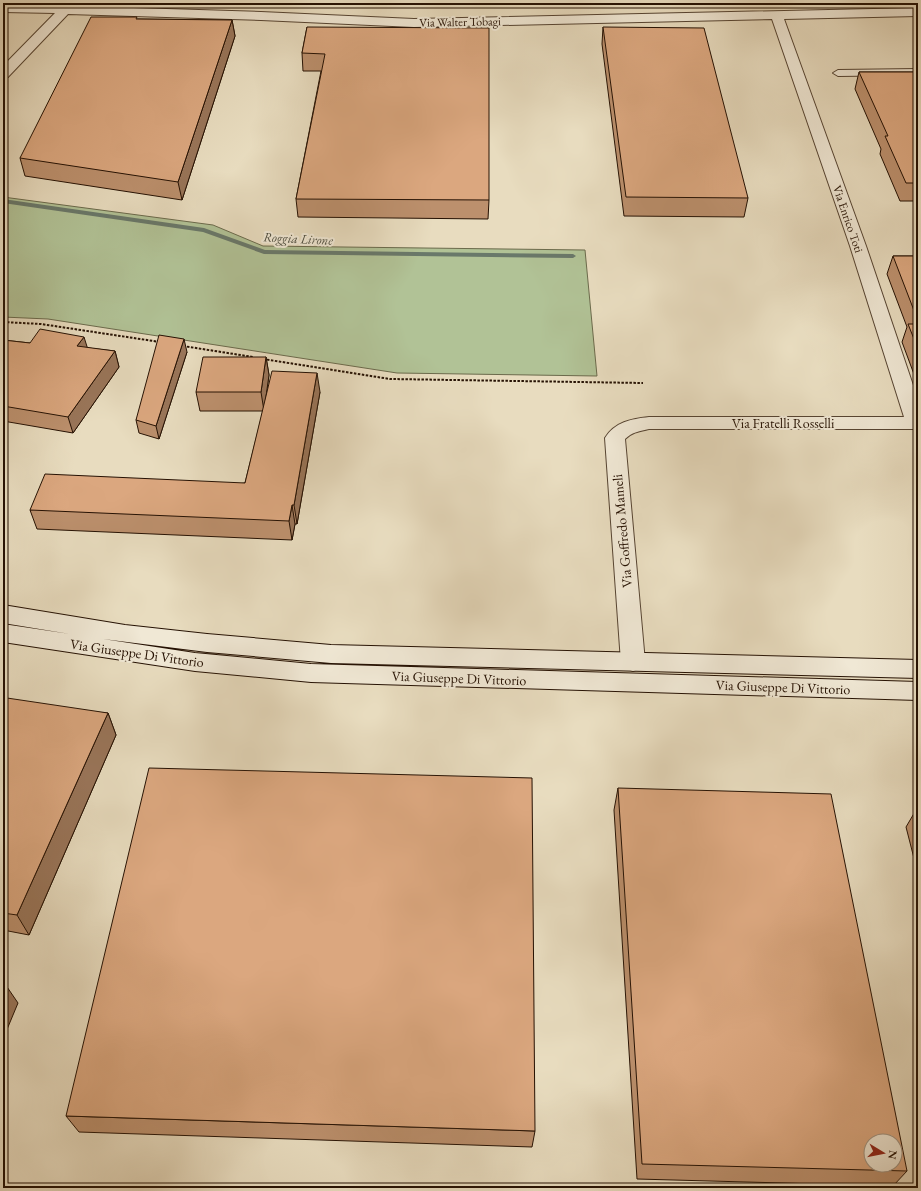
<svg xmlns="http://www.w3.org/2000/svg" width="921" height="1191" font-family="'EB Garamond',serif">
<rect width="100%" height="100%" fill="#e8dcbf"/>
<filter id="stains"><feTurbulence type="fractalNoise" baseFrequency=".005" numOctaves="4"/><feColorMatrix values="0 0 0 0 .2 0 0 0 0 .09 0 0 0 0 .02 0 0 0 .5 -.17"/></filter>
<radialGradient id="worn" r=".72"><stop offset=".6" stop-color="#630" stop-opacity="0"/><stop offset="1" stop-color="#630" stop-opacity=".3"/></radialGradient>
<!-- green -->
<polygon fill="#b1c296" stroke="#6b6a4c" points="3,197 213,225 263,246 585,250 597,376 397,373 48,319 3,317"/>
<g fill="none" stroke-linecap="round" stroke-linejoin="round">
<!-- stream -->
<polygon fill="#69786a" fill-rule="evenodd" points="3,199 204,228 265,250 573,254 576,256 573,258 264,254 203,232 3,203"/>
<defs>
<polygon id="service" points="918,69 918,75 838,76 833,73 838,70"/>
<path id="minor" d="M3 4 261 12 414 19 918 8V16L784 19 866 246 918 400V429H649C640 431 632 432 625 439L645 662 641 668 633 671 625 668 621 662 605 438C615 422 631 419 649 417H904L850 246 772 19 414 27 261 20 68 14 8 77 3 78V66L55 13 3 12Z"/>
<polygon id="secondary" points="3,605 125,625 207,634 331,645 918,660 918,678 331,663 207,652 103,639 195,653 311,664 918,682 918,700 311,682 195,671 3,642 3,624 70,634 3,623"/>
</defs>
<!-- service casing -->
<use href="#service" stroke="#564432" stroke-width="2"/>
<!-- minor casing -->
<use href="#minor" stroke="#564432" stroke-width="2"/>
<!-- secondary casing -->
<use href="#secondary" stroke="#251103" stroke-width="2"/>
<!-- path -->
<g stroke="#251103" stroke-width="2" stroke-dasharray="2.5 1.5" stroke-linecap="butt">
<polyline points="3,322 41,324 160,342"/>
<polyline points="183,346 253,357"/>
<polyline points="263,359 390,379 643,383"/>
</g>
<!-- service -->
<use href="#service" fill="#f0e8d5" fill-rule="evenodd"/>
<!-- minor -->
<use href="#minor" fill="#f0e8d5" fill-rule="evenodd"/>
<!-- secondary -->
<use href="#secondary" fill="#f0e8d5" fill-rule="evenodd"/>
</g>
<!-- wall -->
<g fill="#bc906d" stroke="#251103">
<polygon points="137,19 232,20 235,36 182,200 25,176 20,158"/>
<polygon points="307,27 489,200 488,219 298,217 296,199 321,71 303,71 302,53"/>
<polygon points="603,27 748,198 744,217 624,216 602,44"/>
<polygon points="859,72 918,72 918,201 900,201 880,154 881,149 855,89"/>
<polygon points="893,256 918,256 918,385 902,342 907,327 887,274"/>
<polygon points="3,340 30,343 88,348 115,351 119,367 73,433 3,421"/>
<polygon points="187,352 159,439 139,433 136,420"/>
<polygon points="266,357 269,375 266,397 320,392 297,524 295,524 292,540 37,529 30,510 245,483 263,411 200,411 196,392"/>
<polygon points="3,706 108,713 116,735 29,935 3,930"/>
<polygon points="618,788 907,1171 893,1186 637,1179 614,810"/>
<polygon points="916,810 918,810 918,874 906,827"/>
<polygon points="66,1116 535,1131 532,1147 79,1132"/>
</g>
<!-- shaded-wall -->
<g fill="#997559" stroke="#251103">
<polygon points="232,20 235,36 182,200 178,182"/>
<polygon points="84,337 89,353 77,346"/>
<polygon points="184,339 187,352 159,439 156,426"/>
<polygon points="115,351 119,367 73,433 68,417"/>
<polygon points="266,357 269,375 264,411 261,392"/>
<polygon points="317,373 320,392 297,524 294,505"/>
<polygon points="292,505 295,524 292,540 289,521"/>
<polygon points="108,713 116,735 29,935 17,915"/>
<polygon points="5,984 18,1003 3,1039 3,989"/>
</g>
<!-- building -->
<g fill="#dba77f" stroke="#251103" fill-rule="evenodd">
<polygon points="91,17 137,17 136,19 232,20 178,182 20,158"/>
<polygon points="307,27 489,28 489,200 296,199 325,54 302,53"/>
<polygon points="603,27 704,28 748,198 626,197"/>
<polygon points="859,72 918,72 918,183 906,183 885,136 888,136"/>
<polygon points="893,256 918,256 918,321"/>
<polygon points="908,324 918,324 918,349"/>
<polygon points="40,329 84,337 77,346 115,351 68,417 3,406 3,340 30,343"/>
<polygon points="159,335 184,339 156,426 136,420"/>
<polygon points="203,357 266,357 261,392 196,392"/>
<polygon points="272,371 317,373 294,505 292,505 289,521 30,510 45,474 245,483"/>
<polygon points="7,698 108,713 17,915 3,913 3,706"/>
<polygon points="149,768 532,778 535,1131 66,1116"/>
<path d="M618 788 831 794 907 1171 642 1164ZM871 1141H895V1165H871Z"/>
<polygon points="916,810 918,810 918,819"/>
<polygon points="3,984 5,984 3,989"/>
</g>
<g text-anchor="middle" stroke-width="4" stroke-linejoin="round" paint-order="stroke">
<!-- far-street labels -->
<g font-size="12" fill="#251103" stroke="#f0e8d5">
<text transform="translate(460 22) rotate(-1)" y="4">Via Walter Tobagi</text>
<text transform="translate(848 219) rotate(71)" y="4">Via Enrico Toti</text>
</g>
<!-- far-water labels -->
<g font-size="13" font-style="italic" fill="#4d4d3f" stroke="#f0e8d5">
<text transform="translate(298 238) rotate(3)" y="5">Roggia Lirone</text>
</g>
<!-- street labels -->
<g font-size="14" fill="#251103" stroke="#f0e8d5">
<text x="783" y="428">Via Fratelli Rosselli</text>
<text transform="translate(622 531) rotate(-95)" y="5">Via Goffredo Mameli</text>
<text transform="translate(137 653) rotate(8)" y="5">Via Giuseppe Di Vittorio</text>
<text transform="translate(459 678) rotate(2)" y="5">Via Giuseppe Di Vittorio</text>
<text transform="translate(783 687) rotate(2)" y="5">Via Giuseppe Di Vittorio</text>
</g>
</g>
<!-- margin -->
<rect width="921" height="1191" fill="none" stroke="#e8dcbf" stroke-width="16"/>
<rect x="4" y="4" width="913" height="1183" fill="none" stroke="#251103" stroke-width="2"/>
<rect x="8" y="8" width="905" height="1175" fill="none" stroke="#251103"/>
<!-- north arrow -->
<g transform="translate(883 1153) rotate(100)"><circle r="19" fill="#f0e8d5" stroke="#9f9281"/>
<path d="M0-3L7 15L0 10L-7 15Z" fill="#8f2418"/>
<text y="-6" font-size="11" font-weight="bold" text-anchor="middle" fill="#251103">N</text>
</g>
<rect width="100%" height="100%" filter="url(#stains)"/>
<rect width="100%" height="100%" fill="url(#worn)"/>
</svg>
